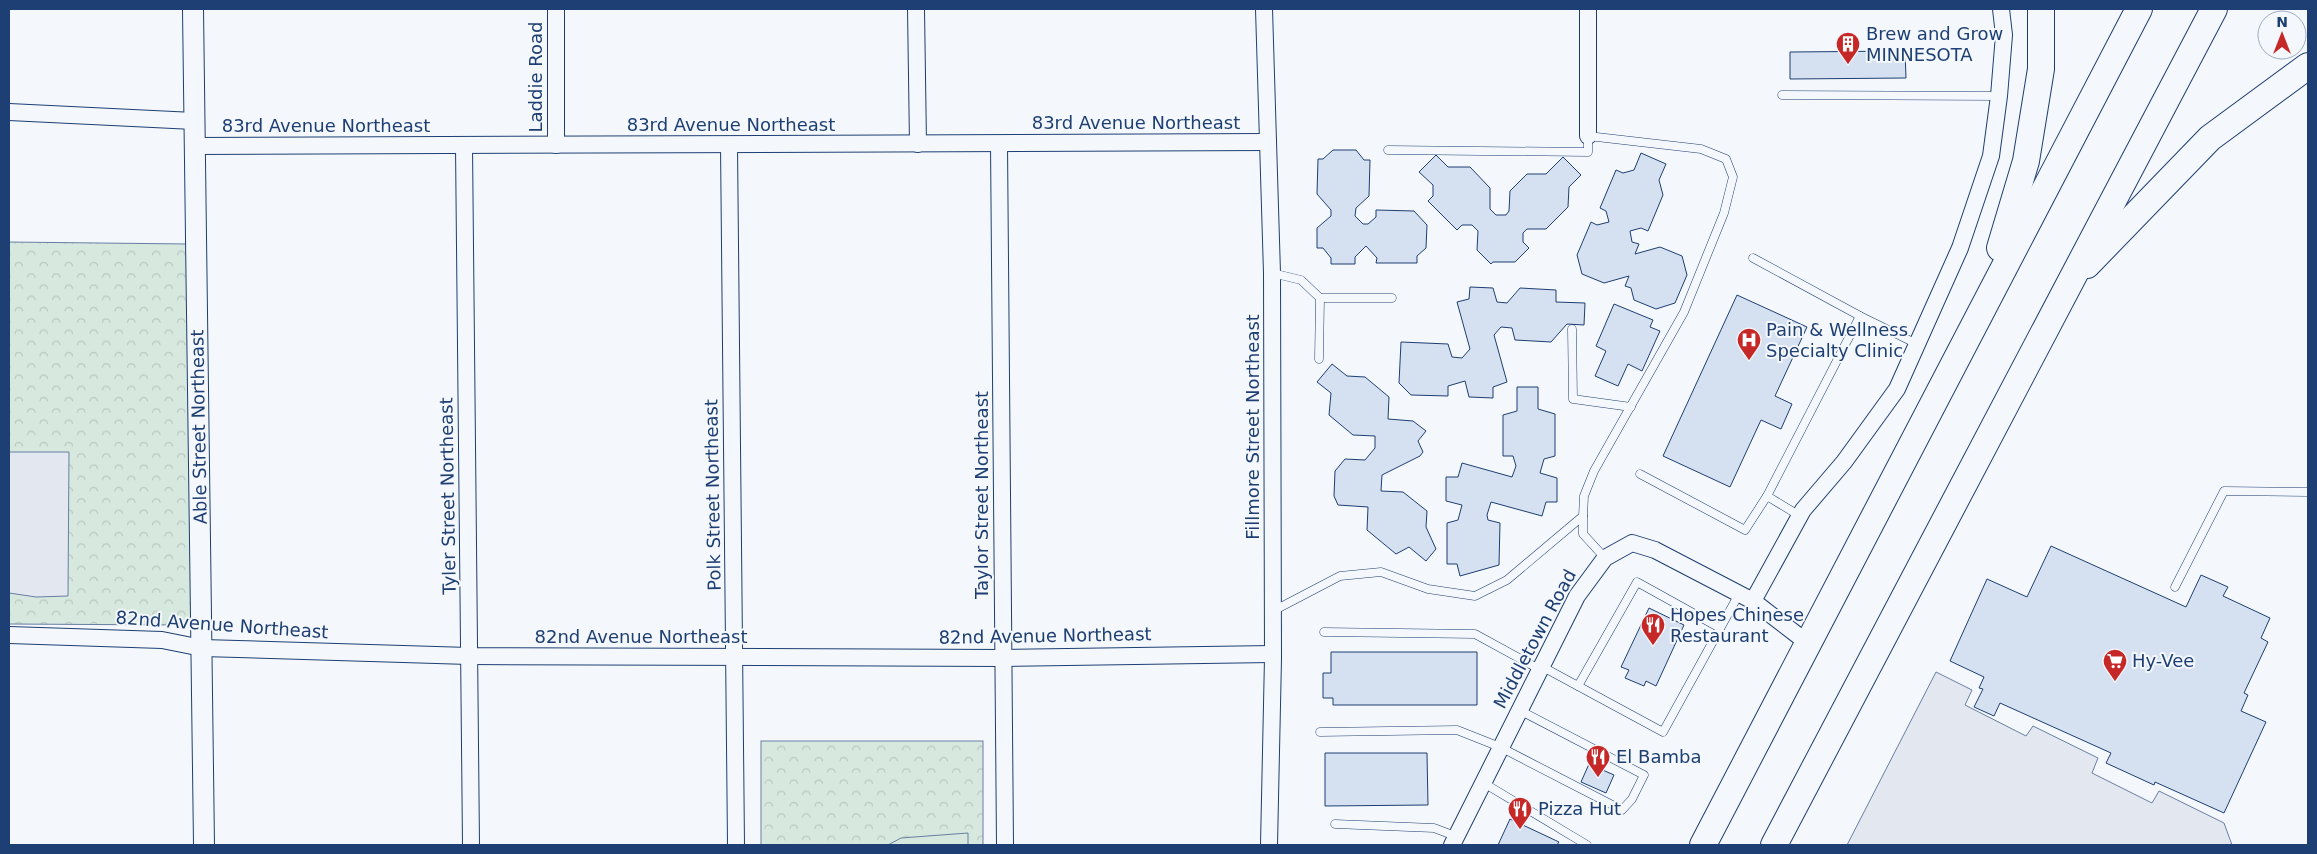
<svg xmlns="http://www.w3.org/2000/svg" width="2317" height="854" font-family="'DejaVu Sans',sans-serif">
<defs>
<pattern id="park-crowns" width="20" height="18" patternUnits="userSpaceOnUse" patternTransform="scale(1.25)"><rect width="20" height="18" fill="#d7e8df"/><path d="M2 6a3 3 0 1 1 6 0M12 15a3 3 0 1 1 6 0" fill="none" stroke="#b8c8c3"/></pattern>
</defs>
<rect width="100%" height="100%" fill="#f4f7fb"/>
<!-- park -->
<g fill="url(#park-crowns)" stroke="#687fa3">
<polygon points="9,242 189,244 194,614 180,625 9,624"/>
<rect x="761" y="741" width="222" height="104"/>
</g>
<!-- pitch -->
<polygon fill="#d7e8df" stroke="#687fa3" points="968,833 968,845 888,845 901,838"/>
<!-- parking -->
<g fill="#e3e8f0" stroke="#687fa3">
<polygon points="9,452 69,452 68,596 36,597 9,593"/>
<polygon points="1936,672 1972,690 1965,705 2026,736 2033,726 2098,758 2092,773 2152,803 2159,791 2224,823 2232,845 1847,845"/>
</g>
<!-- building -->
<g fill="#d5e0f0" stroke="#1d3f73">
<polygon points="1905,51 1906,78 1790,79 1790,52"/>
<polygon points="1333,150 1356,150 1364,160 1370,160 1369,196 1356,208 1355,216 1363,224 1368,224 1376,217 1376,210 1414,211 1427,225 1426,248 1417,256 1417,263 1376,263 1377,258 1366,246 1355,257 1355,264 1331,264 1331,258 1323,248 1317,248 1317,228 1331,216 1331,210 1317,194 1318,159 1323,159"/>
<polygon points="1641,153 1666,164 1659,180 1663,195 1648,231 1641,228 1630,231 1632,242 1639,244 1635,254 1660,247 1682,256 1687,275 1675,303 1656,309 1634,300 1631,288 1625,286 1629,276 1604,283 1582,274 1577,255 1591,222 1597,225 1609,222 1606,211 1600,208 1616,170 1623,173 1634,170"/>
<polygon points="1436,155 1448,167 1470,167 1490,188 1490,209 1496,215 1506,215 1509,211 1510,191 1527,174 1546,174 1563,157 1581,175 1569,187 1568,207 1546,229 1527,229 1523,233 1523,242 1529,248 1515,262 1493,262 1491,264 1477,250 1478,231 1472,225 1462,225 1457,230 1428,201 1433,196 1433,185 1419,172"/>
<polygon points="1470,287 1493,288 1497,302 1507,303 1520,288 1556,290 1556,302 1585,303 1584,325 1567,324 1551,342 1515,340 1512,328 1501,327 1494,335 1507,382 1493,387 1493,398 1469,397 1465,381 1448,386 1448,396 1411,395 1399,383 1401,342 1448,344 1452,357 1462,358 1470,349 1457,302 1469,299"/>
<polygon points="1737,295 1807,327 1775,396 1792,404 1781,429 1761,420 1730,487 1663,456"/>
<polygon points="1614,304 1653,320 1650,327 1660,331 1642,371 1628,364 1618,386 1595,376 1606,351 1596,346"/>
<polygon points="1332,364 1347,376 1365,377 1389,397 1388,419 1413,421 1426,431 1418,441 1423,452 1420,456 1382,475 1381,491 1403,492 1427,511 1426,527 1436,549 1426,561 1409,547 1396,554 1367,530 1368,507 1338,505 1334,496 1335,471 1345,459 1365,460 1375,448 1375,436 1353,435 1329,415 1331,393 1317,382"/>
<polygon points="1517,387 1538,387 1538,409 1555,414 1555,456 1544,459 1540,473 1557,478 1557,502 1546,502 1542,516 1491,502 1487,515 1488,520 1500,523 1499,565 1460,576 1457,564 1447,564 1447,523 1458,520 1462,505 1446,501 1446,477 1458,477 1462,463 1512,477 1516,466 1513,456 1503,456 1503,415 1517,411"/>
<polygon points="2051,546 2186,607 2201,575 2228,587 2223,596 2270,618 2261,638 2268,642 2244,693 2248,695 2241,711 2266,722 2224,813 2155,782 2154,785 2106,763 2111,753 2000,703 1994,716 1974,707 1983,689 1979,688 1984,677 1950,661 1987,579 2027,597"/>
<polygon points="1649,608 1684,625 1656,686 1646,681 1644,686 1625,678 1629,670 1621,667"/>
<polygon points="1331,652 1477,652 1477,705 1333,705 1333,698 1323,698 1323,673 1331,673"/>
<polygon points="1325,753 1427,753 1428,805 1325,806"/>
<polygon points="1589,764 1614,775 1606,793 1581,782"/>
<polygon points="1510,819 1559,842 1557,845 1498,845"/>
</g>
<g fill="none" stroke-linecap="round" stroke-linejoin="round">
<defs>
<g id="service">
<polyline points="1782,95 1999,96"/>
<polyline points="1753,258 1860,316"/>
<polyline points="1272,273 1301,280 1320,298 1392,298"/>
<polyline points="1572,329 1573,399 1631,407"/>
<polyline points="1319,359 1320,298"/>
<polyline points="1640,474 1745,530 1767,496"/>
<polyline points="1583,516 1583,534 1605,558"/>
<polyline points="1800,516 1767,496 1860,316 1917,344"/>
<polyline points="2175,587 2224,491 2308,492"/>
<polyline points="1273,611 1340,576 1381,572 1428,589 1475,596 1507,580 1583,516 1584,496 1594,471 1684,312 1724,213 1733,177 1726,159 1701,149 1588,136 1588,152 1388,150"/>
<polyline points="1324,632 1475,634 1539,669"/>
<polyline points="1541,666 1663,732 1739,594"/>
<polyline points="1578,686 1637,582 1720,628"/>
<polyline points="1320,732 1457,730 1500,747 1622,810 1632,799 1644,775 1519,710"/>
<polyline points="1482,782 1587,845"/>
<polyline points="1335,824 1434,828 1455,836"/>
</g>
<g id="minor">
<polyline points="916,9 918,144"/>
<polyline points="1264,9 1272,273 1273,658 1269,845"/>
<polyline points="1588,9 1588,136"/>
<polyline points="9,112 194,121"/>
<polyline points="999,144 1005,845"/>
<polyline points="556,145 556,9"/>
<polyline points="729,145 736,845"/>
<polyline points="195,146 1268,142"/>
<polyline points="464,146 471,845"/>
<polyline points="1753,601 1803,510 1844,462 1897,389 1960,248 1991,156 1999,96 2004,35 2001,9"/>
<polyline points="9,635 162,640 202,648 469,656 1003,658 1273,654"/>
<polyline points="1452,845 1577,596 1605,558 1632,543 1655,550 1753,601 1809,644"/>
</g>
<polyline id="tertiary" points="193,9 204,845"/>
<g id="trunk">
<polyline points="2000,248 2026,161 2041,69 2041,9"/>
<polyline points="2087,265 2210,138 2308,66"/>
<polyline points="1703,845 2139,9"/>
<polyline points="1774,845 2214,9"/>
</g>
</defs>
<!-- service casing -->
<use href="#service" stroke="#1d3f73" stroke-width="9"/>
<!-- minor casing -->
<use href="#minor" stroke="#1d3f73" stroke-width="18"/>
<!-- tertiary casing -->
<use href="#tertiary" stroke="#1d3f73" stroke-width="22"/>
<!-- trunk casing -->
<use href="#trunk" stroke="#1d3f73" stroke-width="28"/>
<!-- service -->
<use href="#service" stroke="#f4f7fb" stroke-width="8"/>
<!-- minor -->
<use href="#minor" stroke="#f4f7fb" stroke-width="16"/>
<!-- tertiary -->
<use href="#tertiary" stroke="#f4f7fb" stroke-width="20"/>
<!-- trunk -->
<use href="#trunk" stroke="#f4f7fb" stroke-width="26"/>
</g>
<!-- icons -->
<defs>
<symbol id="building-pin" viewBox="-11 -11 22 30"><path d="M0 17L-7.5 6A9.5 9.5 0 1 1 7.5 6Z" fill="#c62828" stroke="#f4f7fb"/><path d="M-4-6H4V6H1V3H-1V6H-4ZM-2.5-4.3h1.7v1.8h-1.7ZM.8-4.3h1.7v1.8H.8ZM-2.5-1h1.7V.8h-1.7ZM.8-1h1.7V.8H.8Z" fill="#fff"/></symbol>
<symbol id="hospital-pin" viewBox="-11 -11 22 30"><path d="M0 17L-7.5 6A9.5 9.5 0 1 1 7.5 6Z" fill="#c62828" stroke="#f4f7fb"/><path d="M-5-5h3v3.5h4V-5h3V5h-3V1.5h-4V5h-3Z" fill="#fff"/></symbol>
<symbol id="restaurant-pin" viewBox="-11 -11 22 30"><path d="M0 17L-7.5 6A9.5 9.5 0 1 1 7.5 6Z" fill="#c62828" stroke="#f4f7fb"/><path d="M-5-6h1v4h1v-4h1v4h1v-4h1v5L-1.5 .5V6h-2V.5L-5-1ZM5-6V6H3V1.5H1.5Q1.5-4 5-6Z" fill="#fff"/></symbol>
<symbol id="supermarket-pin" viewBox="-11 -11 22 30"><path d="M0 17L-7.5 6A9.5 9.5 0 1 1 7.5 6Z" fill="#c62828" stroke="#f4f7fb"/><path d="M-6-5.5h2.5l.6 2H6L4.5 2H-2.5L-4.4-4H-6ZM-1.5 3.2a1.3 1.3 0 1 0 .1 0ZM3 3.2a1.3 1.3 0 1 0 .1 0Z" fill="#fff"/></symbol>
</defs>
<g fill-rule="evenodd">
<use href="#building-pin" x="1834" y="30" width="28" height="38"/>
<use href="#hospital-pin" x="1735" y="326" width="28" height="38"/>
<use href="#restaurant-pin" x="1639" y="611" width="28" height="38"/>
<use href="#supermarket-pin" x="2101" y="647" width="28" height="38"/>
<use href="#restaurant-pin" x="1584" y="743" width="28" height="38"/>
<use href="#restaurant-pin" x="1506" y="795" width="28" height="38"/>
</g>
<g text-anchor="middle" stroke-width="4" stroke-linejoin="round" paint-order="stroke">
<!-- poi labels -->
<g font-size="18" fill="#1d3f73" stroke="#f4f7fb" text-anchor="start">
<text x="1866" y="40">Brew and Grow<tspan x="1866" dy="21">MINNESOTA</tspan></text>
<text x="1766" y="336">Pain &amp; Wellness<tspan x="1766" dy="21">Specialty Clinic</tspan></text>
<text x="1670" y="621">Hopes Chinese<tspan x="1670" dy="21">Restaurant</tspan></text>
<text x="2132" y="667">Hy-Vee</text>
<text x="1616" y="763">El Bamba</text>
<text x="1538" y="815">Pizza Hut</text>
</g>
<!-- street labels -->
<g font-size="18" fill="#1d3f73" stroke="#f4f7fb">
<text transform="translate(536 77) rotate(-90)" y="6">Laddie Road</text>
<text x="1136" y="129">83rd Avenue Northeast</text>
<text x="731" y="131">83rd Avenue Northeast</text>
<text x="326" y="132">83rd Avenue Northeast</text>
<text transform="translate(199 427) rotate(-91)" y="6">Able Street Northeast</text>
<text transform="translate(1253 427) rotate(-90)" y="6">Fillmore Street Northeast</text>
<text transform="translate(713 495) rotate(-91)" y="6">Polk Street Northeast</text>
<text transform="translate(982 495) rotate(-90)" y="6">Taylor Street Northeast</text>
<text transform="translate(448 496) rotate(-91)" y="6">Tyler Street Northeast</text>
<text transform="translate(222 625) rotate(4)" y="6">82nd Avenue Northeast</text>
<text transform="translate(1045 636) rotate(-1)" y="6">82nd Avenue Northeast</text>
<text x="641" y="643">82nd Avenue Northeast</text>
<text transform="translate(1535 639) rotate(-62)" y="6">Middletown Road</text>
</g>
</g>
<!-- border -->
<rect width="2317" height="854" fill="none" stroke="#1d3f73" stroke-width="20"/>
<!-- north arrow -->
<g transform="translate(2282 35)"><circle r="24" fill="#f4f7fb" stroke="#9eadc5"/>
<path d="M0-4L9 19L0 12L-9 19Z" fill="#c62828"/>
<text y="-8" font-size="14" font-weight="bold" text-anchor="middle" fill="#1d3f73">N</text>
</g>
</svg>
